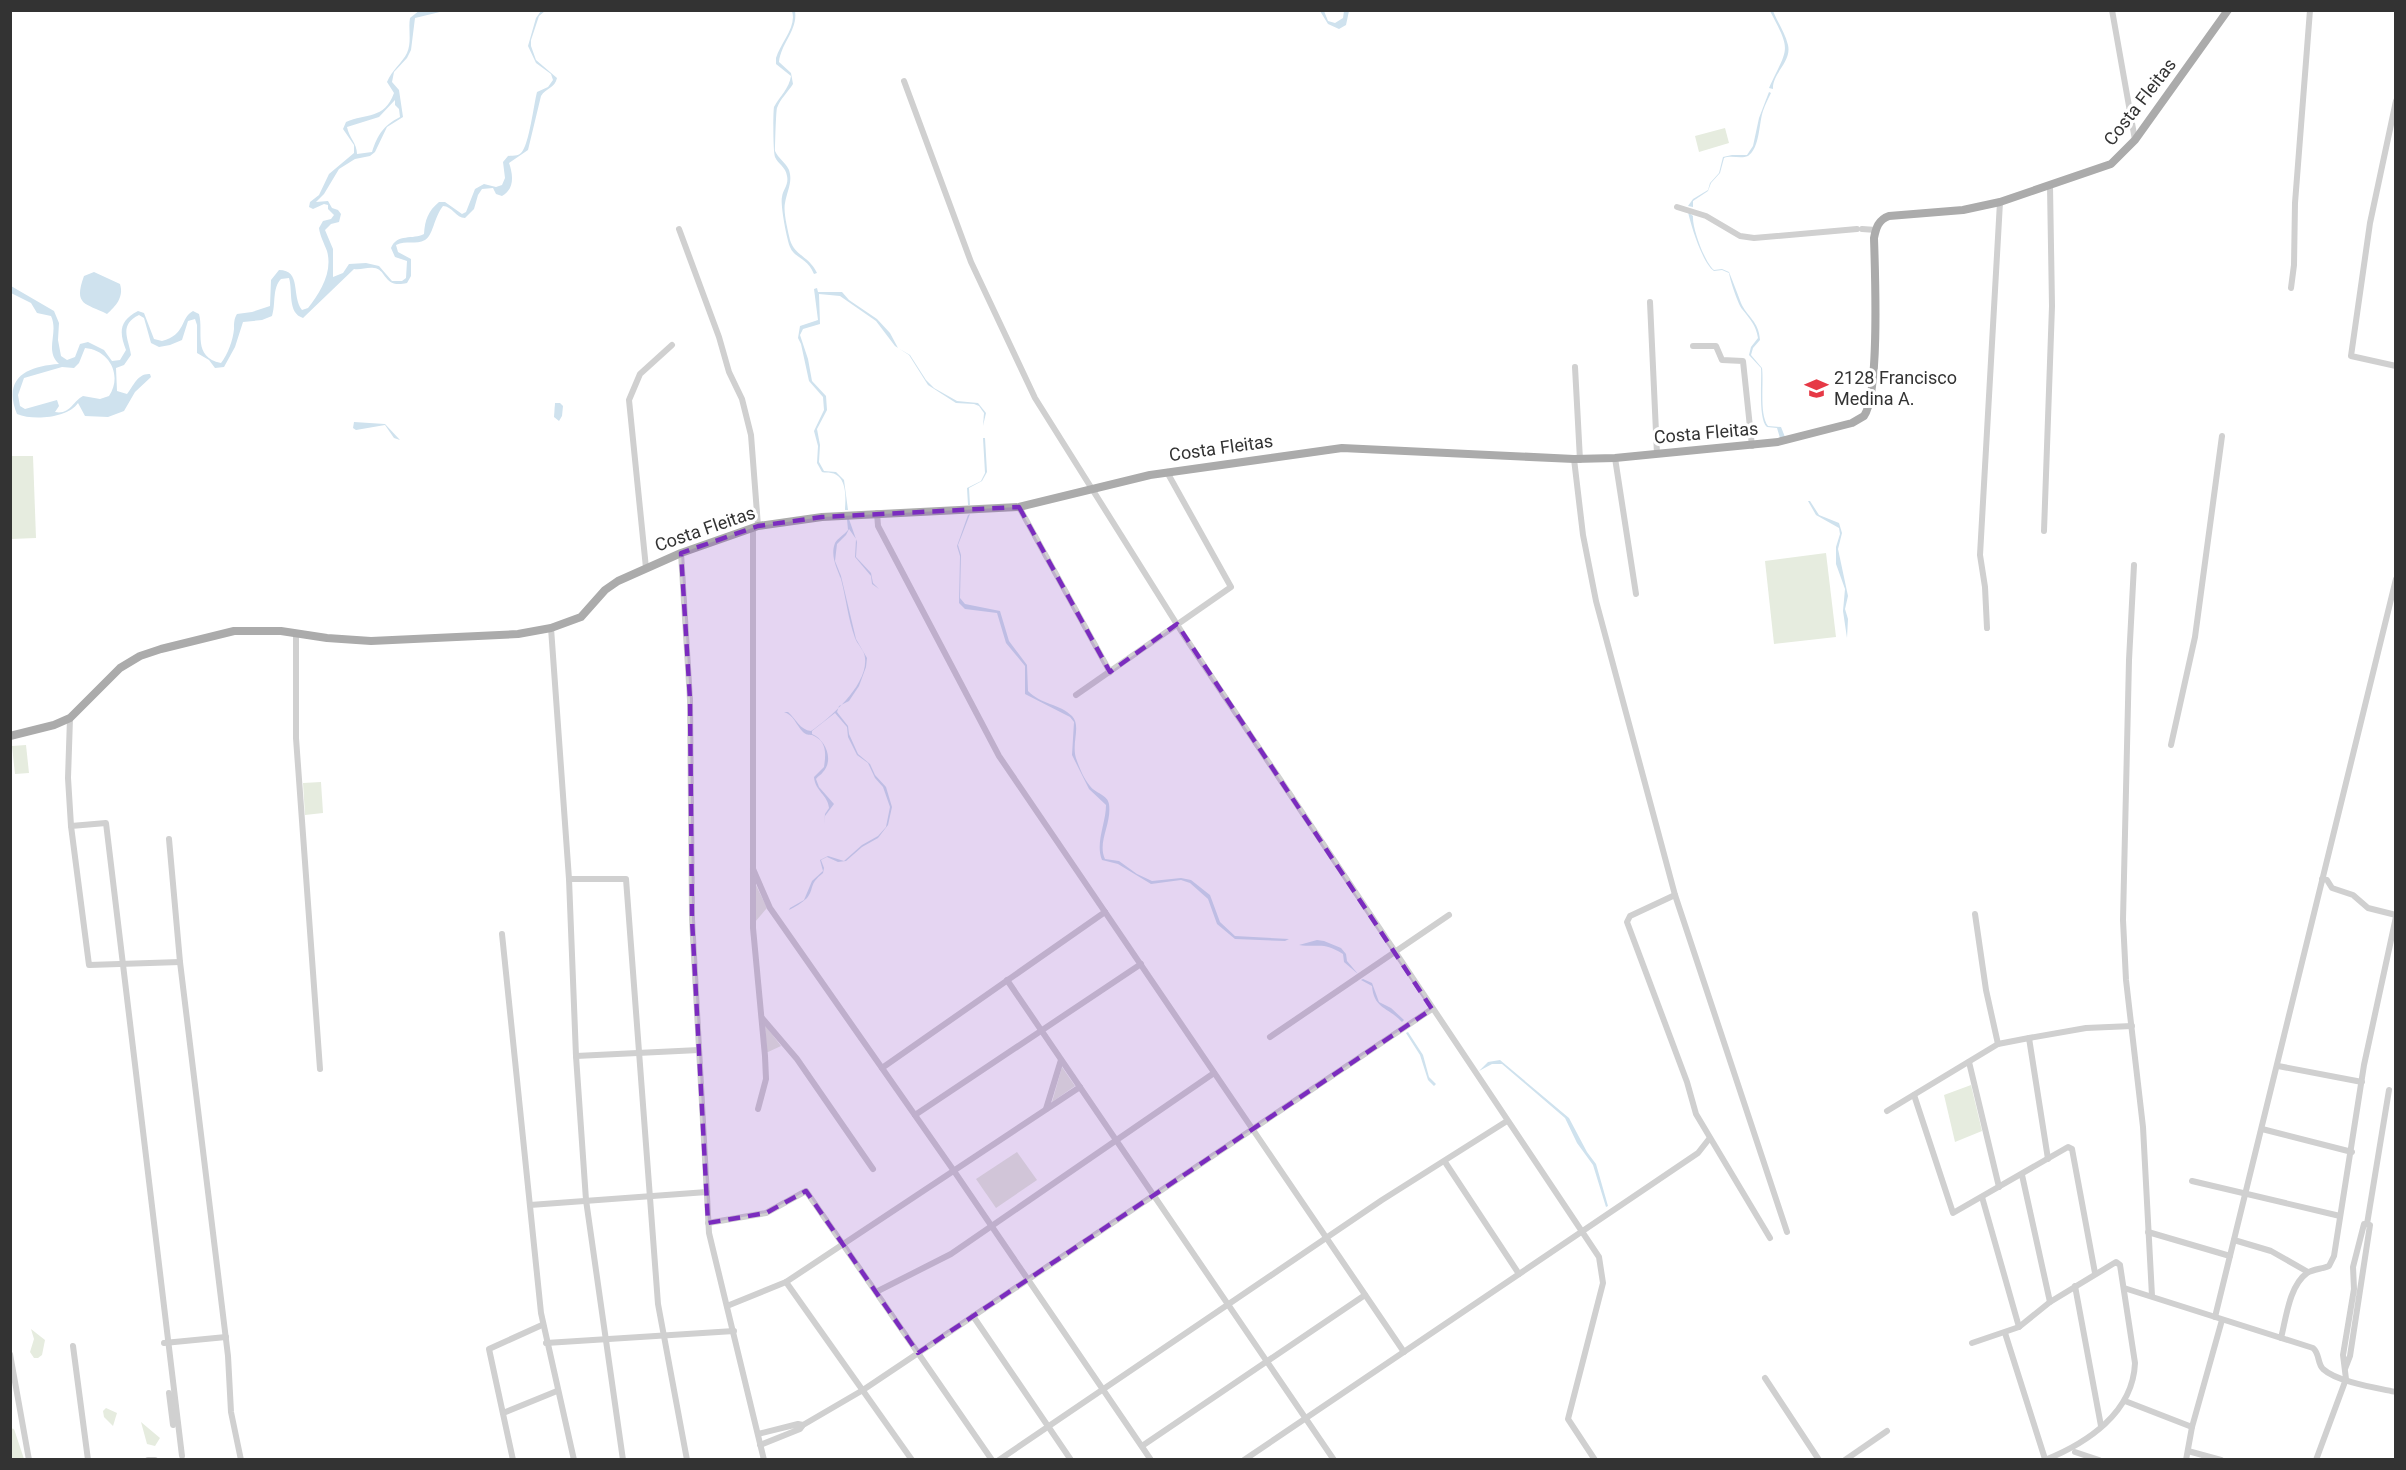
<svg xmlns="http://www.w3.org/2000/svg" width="2406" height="1470" font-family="Roboto,sans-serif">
<rect width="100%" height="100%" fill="#fff"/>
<!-- green -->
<g fill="#e6ecdf">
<polygon points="1725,128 1729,143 1699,152 1695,136"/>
<polygon points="11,456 33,456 36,538 11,539"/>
<polygon points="1826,553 1836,637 1774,644 1765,561"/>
<polygon points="26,745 29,773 15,774 12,746"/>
<polygon points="321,782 323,813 305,815 303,783"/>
<polygon points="755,883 767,908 755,922"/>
<polygon points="765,1025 781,1046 768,1052 767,1052"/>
<polygon points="1062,1067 1075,1086 1052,1102"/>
<polygon points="1971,1085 1982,1131 1955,1142 1944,1095"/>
<polygon points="1017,1152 1037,1180 996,1208 976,1179"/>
<polygon points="31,1329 45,1340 42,1355 38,1358 34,1358 30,1352 34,1339"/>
<polygon points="106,1408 117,1413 113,1426 104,1417 103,1411"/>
<polygon points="141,1422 160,1438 155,1446 147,1444"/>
<polygon points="10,1428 14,1429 24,1459 11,1459"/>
</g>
<!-- water -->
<g fill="#cfe2ee" fill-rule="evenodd">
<path d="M420 10 444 11 415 18 411 50 407 58 394 72 392 82 399 90 403 117 387 127 375 152 370 156 355 159 339 169 324 194 316 202 328 201 332 208 338 210 341 214 339 222 331 224 325 230 333 249V277L343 273 349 264 366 263 379 266 392 281H402L406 278 407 261 395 257 391 248C397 233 413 240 424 234 425 220 428 211 439 202H445L462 214 466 212 475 189 484 184 496 187 502 185 505 178 503 162 508 156C513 155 517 157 521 153 529 146 534 103 537 92L548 87 553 80 551 74 536 63 528 46 536 18 541 11H545L539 16 531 40V46L536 60 557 78C555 88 546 88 541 96L528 150 509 163C513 174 515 189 502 196L496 194 493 188 482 189 478 195 474 209 465 218C456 218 452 206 443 206 434 217 433 236 425 240 416 245 406 240 396 245L398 252 411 259V276L407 283C383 289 387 269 374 268 367 267 361 270 354 269L303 318C287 313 293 291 289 278L281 279C272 288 276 304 272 316L262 320 243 322 235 347 224 367 215 368 209 360 197 353V325L195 319 188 321 182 340 170 345 159 347 151 343 144 318 139 315C118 325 129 340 131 355L124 365 116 368 117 391 127 394C134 385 138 373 150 374L151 377 135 392 124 411 108 417 85 416 78 403C68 418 33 421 17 414 2 377 28 366 59 364 44 350 59 333 51 316L37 313 31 303 11 293V286L54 311 59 323 58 340 61 356 67 360 75 357 80 344 88 342 104 350 112 361 120 360 126 350C119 332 119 321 138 311L144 313 154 339 162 341C186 335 180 318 193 311L199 314C204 332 192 357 221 363 228 354 233 340 234 329 234 323 234 319 237 314L252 312 270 306 271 280 279 270C302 270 291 296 302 310L308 308C320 293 333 272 327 251 324 243 320 236 319 228L323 221 331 219 334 215 328 209V205L324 204 313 209 309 207 310 202 319 195 329 174 354 153V145L343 129 346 122C366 113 384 120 394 93L387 82C392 70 402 63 407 53 412 42 408 29 410 18ZM395 100V105L399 109 400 117C383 126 378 134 372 152L357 154C357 143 349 138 347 127L379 117ZM85 348C109 350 123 375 109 396L100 399 83 396C73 401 70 415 55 412L59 406 57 400 25 409 20 406 18 395 24 378 62 367 74 368 79 363Z"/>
<path d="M792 11H795C798 30 781 43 779 62L791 73 793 84C788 92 780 99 777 108 776 110 775 146 775 151 778 158 786 163 789 170 793 182 787 191 785 203 783 212 788 231 790 240 795 256 809 256 817 273L814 274C807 257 795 259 790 247 787 240 780 204 782 197 783 189 789 185 787 176 786 167 778 164 775 157 773 152 773 112 774 107 780 96 789 89 791 76L776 64V58C781 42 797 27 792 11Z"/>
<polygon points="1320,11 1324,11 1328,21 1335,23 1343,18 1344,11 1349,11 1346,25 1339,29 1328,24"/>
<path d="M1770 11H1773C1778 23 1785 33 1788 45 1792 62 1772 73 1773 89L1769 88C1788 46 1792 53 1770 11Z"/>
<path d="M1769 92 1771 93C1768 99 1765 105 1763 111 1759 122 1760 148 1748 156 1741 159 1731 155 1724 158L1720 173 1711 183 1708 191 1693 201V207L1688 206 1693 199 1708 190 1710 183 1719 173 1723 157 1732 155H1747L1753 146 1759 118Z"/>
<path d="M1688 212 1693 216C1692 228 1705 263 1714 270L1722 269 1729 272C1733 282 1737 292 1741 303 1747 317 1759 321 1760 340L1753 348 1751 355 1762 368C1764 382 1759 415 1768 426L1781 427 1785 437 1780 438 1777 428 1767 427C1758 419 1762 381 1761 368L1749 355 1751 347 1758 338C1756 325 1750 319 1742 309 1738 304 1730 280 1729 273L1722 270 1714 271C1703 264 1691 226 1688 212Z"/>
<path d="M94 272 120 284C124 297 116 306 107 314 86 303 73 306 84 276Z"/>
<path d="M817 288 818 292H842L849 300 877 319 890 333 898 348 910 355 926 380 934 388 957 401 978 403 986 413 983 426 984 413 979 406 974 404 956 403 928 385 909 355 895 346 876 321 840 296 819 294 820 324 803 329 800 335 808 359 812 381 826 396 827 410 817 429 820 445 819 462 824 471 836 472 844 480 848 510H845C846 498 847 475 831 473 828 472 825 473 822 472L817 463 818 446 814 431 824 410 823 397 809 381 801 344 798 338 800 326 818 320 814 289Z"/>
<polygon points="555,403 560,403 563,406 562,416 559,421 554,417"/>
<polygon points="354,422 385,424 400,440 394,438 385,425 356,430 353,428"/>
<polygon points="983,438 985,438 987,472 982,481 969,488 970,505 968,505 967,488 981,481 985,473"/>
<polygon points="1808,501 1810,501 1819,515 1839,523 1842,533 1838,549 1848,596 1845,609 1848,619 1847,638 1843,611 1845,589 1836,564 1836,547 1840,534 1839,528 1816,515"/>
<path d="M970 514 958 545 961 555 960 598 965 604 1000 611 1009 641 1027 665 1028 691C1040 704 1060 704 1072 716 1082 727 1070 744 1077 761 1080 769 1084 779 1090 786 1095 793 1108 795 1109 804 1112 824 1097 842 1105 859L1119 861 1137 874 1152 881 1181 878 1191 880 1210 895 1220 922 1235 936 1289 939 1285 941 1235 939 1217 924 1208 899 1190 883 1181 880 1151 884 1118 864 1102 860C1095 843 1106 823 1106 805L1089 789 1072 755 1074 722 1070 717 1025 694V666L1006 643 997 613 965 609 959 603 960 556 957 546 968 515Z"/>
<path d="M847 519H849L857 542 856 557 871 573 873 583 879 589 872 584 871 576 855 557 856 539 849 529 846 535 837 544 835 561 841 576 856 639 867 658 866 667 859 686 849 701 839 706 837 712 848 726 849 734 858 754 870 764 875 775 886 787 892 807 888 825 878 838 862 847 846 861 838 862 827 857 821 860 824 868 823 873C808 885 815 888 807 898 802 903 795 907 789 910L790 908 804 900 812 881 823 871 820 860 828 856 844 861 862 845 878 836 886 827 890 807 883 787 875 778 868 763 857 755 848 737 847 727 835 713 812 731V734C826 740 834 760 823 772 821 775 818 776 816 779L819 787 834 804 825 816 824 825 825 814 829 808C828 795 815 791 814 777L824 767C826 753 827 741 812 735 807 734 808 736 803 732 796 725 794 715 784 712H788C796 719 800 730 811 731 831 717 868 685 865 658 865 651 857 644 855 638 848 619 846 598 841 579 837 568 830 556 835 543 837 539 845 534 848 530Z"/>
<path d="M1317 940 1324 941 1341 948 1346 954 1347 961 1358 974 1344 962 1343 954C1322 941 1321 948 1299 945Z"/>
<path d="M1363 979 1372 983 1379 1002 1391 1008 1404 1020 1402 1022C1388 1007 1374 1009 1372 986L1361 980Z"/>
<polygon points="1408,1032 1423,1055 1429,1077 1436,1084 1434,1086 1428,1080 1420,1055 1406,1033"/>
<polygon points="1500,1060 1569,1118 1587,1152 1596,1164 1608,1206 1606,1207 1593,1165 1577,1143 1565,1118 1502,1064 1492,1064 1479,1071 1488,1062"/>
</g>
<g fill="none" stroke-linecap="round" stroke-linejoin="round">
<!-- minor -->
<g stroke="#d0d0d0" stroke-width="6">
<polyline points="2112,10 2135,140"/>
<polyline points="904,81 971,262 1035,398 1183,634 1599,1257 1603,1283 1568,1419 1595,1460"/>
<polyline points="2396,101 2370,223 2351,356 2396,366"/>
<polyline points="1677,207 1706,216 1740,236 1754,238 1857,229"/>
<polyline points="679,229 719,337 729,372 742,399 751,435 758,526"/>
<polyline points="1862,229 1876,230"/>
<polyline points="2291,288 2294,265 2295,203 2310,10"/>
<polyline points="1650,302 1657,454"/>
<polyline points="1693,346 1716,346 1722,360 1743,361 1752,446"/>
<polyline points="1575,367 1580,460"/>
<polyline points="1615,458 1636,594"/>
<polyline points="1574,459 1583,535 1596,601 1675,895 1787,1232"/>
<polyline points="1019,507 1110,672"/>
<polyline points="877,513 878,526 999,756 1404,1352"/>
<polyline points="753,528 753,928 765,1056 766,1079 758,1109"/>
<polyline points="2044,531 2052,306 2050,186"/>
<polyline points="681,553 690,700 692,919 709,1233 764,1460"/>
<polyline points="2134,565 2129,660 2123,920 2126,980 2143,1127 2152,1296"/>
<polyline points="646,568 629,400 640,374 672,345"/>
<polyline points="551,628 569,879 576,1056 586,1200 623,1460"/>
<polyline points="1987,628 1985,587 1980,555 2000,202"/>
<polyline points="296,633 296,738 320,1069"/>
<polyline points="1076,695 1231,587 1167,472"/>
<polyline points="70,718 68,778 71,826 89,965 180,962"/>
<polyline points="2171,745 2195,637 2222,436"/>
<polyline points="71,826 106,823 182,1456"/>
<polyline points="169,839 180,962 228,1356 231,1412 241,1460"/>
<polyline points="753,869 770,908 954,1171 1151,1460"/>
<polyline points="569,879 626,879 658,1304 687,1460"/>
<polyline points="2322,879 2327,880 2332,888 2353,895 2368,908 2396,915"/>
<polyline points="1675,895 1630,916 1627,922 1687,1082 1696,1114 1770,1238"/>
<polyline points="1975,914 1986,990 1998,1044 2029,1038 2048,1159"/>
<polyline points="502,934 541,1313 574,1460"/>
<polyline points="1007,980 1334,1460"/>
<polyline points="762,1018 797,1059 873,1169"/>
<polyline points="1270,1037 1449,915"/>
<polyline points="2029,1038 2086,1028 2132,1026"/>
<polyline points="576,1056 699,1050"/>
<polyline points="1969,1062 1999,1187"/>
<polyline points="2278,1066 2362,1082"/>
<polyline points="882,1068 1105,912"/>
<polyline points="1914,1095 1953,1213 2068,1147 2072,1149 2095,1273"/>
<polyline points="1046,1109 1061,1060"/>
<polyline points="1887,1111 1998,1044"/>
<polyline points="915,1115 1141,964"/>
<polyline points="2262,1129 2352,1152"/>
<polyline points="1445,1162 1519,1274"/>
<polyline points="2022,1175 2050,1302"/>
<polyline points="2192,1181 2340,1216"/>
<polyline points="1982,1197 2019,1327"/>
<polyline points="530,1205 707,1192"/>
<polyline points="708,1223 766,1213 806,1191 992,1460"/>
<polyline points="2367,1224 2389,1090"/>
<polyline points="2148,1232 2230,1256"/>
<polyline points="2234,1240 2271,1251 2308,1272"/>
<polyline points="786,1282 912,1460"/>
<polyline points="2075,1286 2101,1426"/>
<path d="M2124 1288 2313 1348C2320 1354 2317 1363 2323 1369 2337 1382 2377 1388 2396 1392"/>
<polyline points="876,1292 951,1254 1214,1073"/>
<polyline points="727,1306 786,1282 1080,1087"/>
<polyline points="973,1316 1071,1460"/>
<polyline points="2215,1317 2396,579"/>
<polyline points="2005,1333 2045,1459"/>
<path d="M2281 1338C2286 1319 2289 1286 2307 1273 2313 1269 2322 1269 2329 1266L2334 1256 2364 1065 2396 917"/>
<polyline points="164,1343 226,1337"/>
<polyline points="546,1343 734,1331"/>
<path d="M1972 1343 2019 1327 2050 1302 2116 1262 2120 1265 2135 1363C2133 1413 2087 1443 2045 1460"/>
<polyline points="73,1346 88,1460"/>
<polyline points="10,1354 29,1460"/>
<polyline points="1765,1378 1819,1460"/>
<polyline points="169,1393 173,1425"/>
<polyline points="2125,1401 2192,1427"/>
<polyline points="503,1413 557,1391"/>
<polyline points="803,1425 863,1390 1432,1009"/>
<polyline points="758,1434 798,1424 803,1425 800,1429 760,1445"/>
<polyline points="1142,1446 1365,1295"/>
<polyline points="2188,1451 2221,1460"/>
<polyline points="2075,1452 2099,1460"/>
<polyline points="148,1460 155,1460"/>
<polyline points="513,1460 489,1349 542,1325"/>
<polyline points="999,1460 1382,1200 1507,1121"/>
<polyline points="1244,1460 1698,1153 1709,1139"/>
<polyline points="1845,1460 1887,1431"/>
<polyline points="2186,1460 2192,1427 2222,1320"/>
<polyline points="2316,1460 2346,1379 2343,1355 2354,1289 2353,1267 2364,1224 2370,1225 2350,1356 2345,1369"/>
</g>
<!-- major -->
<path stroke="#ababab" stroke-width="8" d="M10 736 54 725 70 718 120 668 140 656 161 649 234 631H281L327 638 371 641 518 634 551 628 581 617 605 590 618 581 681 553 758 526 822 517 1019 507 1150 475 1342 448 1574 459 1615 458 1778 442 1852 423 1864 416C1880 393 1875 272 1874 238 1876 228 1878 220 1889 216L1963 210 2000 202 2111 164 2135 140 2228 10"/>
</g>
<!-- marked area -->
<path fill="#7b2cbf" fill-opacity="0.2" stroke="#7b2cbf" stroke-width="4.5" stroke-dasharray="12 8" stroke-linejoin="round" d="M1019 507 1110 672 1177 624 1432 1009 918 1353 806 1191 766 1213 708 1223 692 919 690 700 681 553 758 526 822 517Z"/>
<!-- icons -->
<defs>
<symbol id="school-bare" viewBox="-9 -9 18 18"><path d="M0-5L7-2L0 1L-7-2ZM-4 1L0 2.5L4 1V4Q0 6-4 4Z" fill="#e63946" stroke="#fff" stroke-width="2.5" paint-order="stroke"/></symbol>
</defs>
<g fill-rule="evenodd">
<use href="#school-bare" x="1800" y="372" width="33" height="33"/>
</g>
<g text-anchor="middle" stroke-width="6" stroke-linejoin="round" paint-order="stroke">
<!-- street labels -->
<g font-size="18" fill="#333" stroke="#fff">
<text transform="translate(2140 102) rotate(-52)" y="6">Costa Fleitas</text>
<text transform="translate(1706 433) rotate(-5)" y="6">Costa Fleitas</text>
<text transform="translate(1221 448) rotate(-8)" y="6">Costa Fleitas</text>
<text transform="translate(705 529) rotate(-19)" y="6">Costa Fleitas</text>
</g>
<!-- poi labels -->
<g font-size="18" fill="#333" stroke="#fff" text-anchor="start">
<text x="1834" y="384">2128 Francisco<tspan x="1834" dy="21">Medina A.</tspan></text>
</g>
</g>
<!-- border -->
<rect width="2406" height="1470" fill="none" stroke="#333333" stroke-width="24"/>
</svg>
